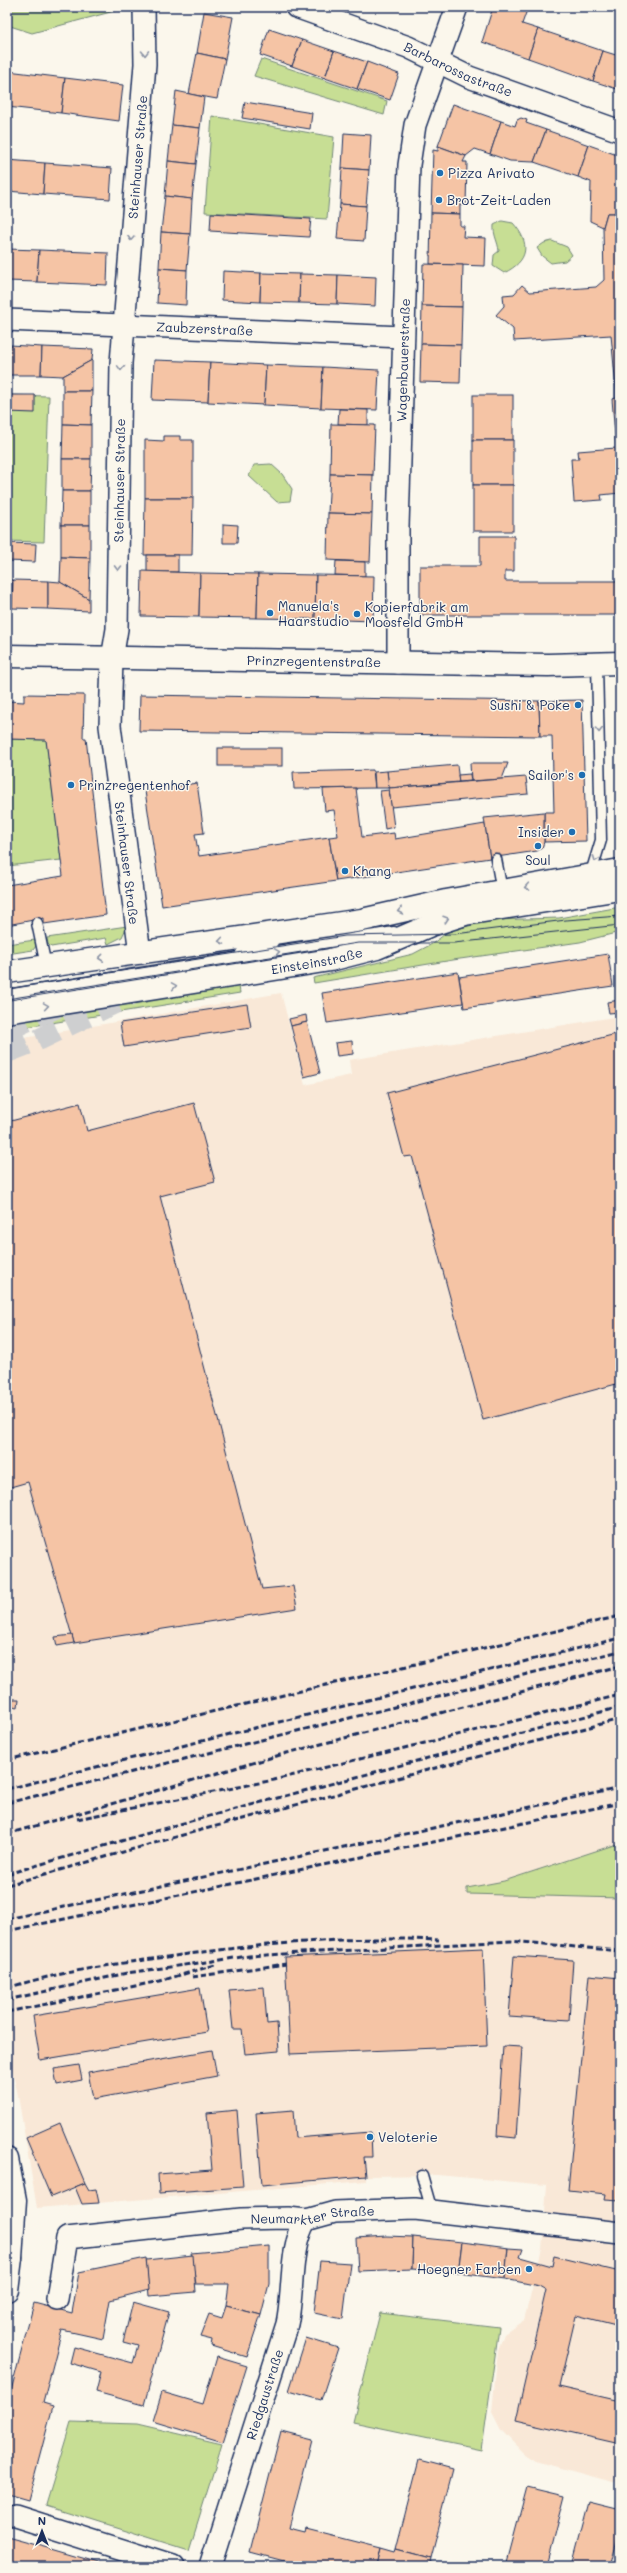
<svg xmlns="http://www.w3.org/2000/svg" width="627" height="2573" font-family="Mali,sans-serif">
<rect width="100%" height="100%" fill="#fbf7ec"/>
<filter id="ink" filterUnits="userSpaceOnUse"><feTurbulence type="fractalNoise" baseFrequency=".025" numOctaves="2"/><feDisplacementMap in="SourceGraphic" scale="8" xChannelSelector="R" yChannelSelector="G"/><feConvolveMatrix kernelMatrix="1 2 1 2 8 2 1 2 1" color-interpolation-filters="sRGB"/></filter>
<g filter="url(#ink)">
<!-- built -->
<polygon fill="#f9e8d7" points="281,993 305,1085 351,1075 349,1060 620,1016 620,1843 468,1893 620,1898 620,2484 535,2461 524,2454 501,2430 492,2412 498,2350 504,2334 524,2320 533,2285 542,2249 547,2185 437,2175 366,2176 366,2181 37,2208 17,2090 7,2052 7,1041"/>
<!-- green -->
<g fill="#c7de94" stroke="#718679">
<polygon points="7,7 121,7 122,9 32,33 7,25"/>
<polygon points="261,59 387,101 384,115 254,76"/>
<polygon points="212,116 334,137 327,219 205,212"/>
<path d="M502 221 513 223C531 243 529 261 504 273L493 266 494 255 499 251C498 241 493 235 494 225Z"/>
<polygon points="552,241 567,247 572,255 565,261 551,263 542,256 537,248 544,243"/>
<polygon points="7,395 49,396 44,542 7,541"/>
<polygon points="271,464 282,474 292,489 290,501 277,502 249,476 254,465"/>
<polygon points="7,739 46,740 61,860 7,866"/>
<polygon points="620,907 620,932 580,942 453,960 314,983 313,978 413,954 432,944 449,931 492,920 559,918"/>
<polygon points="127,926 122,937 108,944 106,938 51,947 48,944 47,938"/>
<polygon points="35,940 36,946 33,950 7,954 7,944"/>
<polygon points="239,986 240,993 7,1030 7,1023"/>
<polygon points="620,1843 620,1898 467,1894 467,1888 504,1881"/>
<polygon points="380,2313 499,2327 482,2449 353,2422"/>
<polygon points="71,2422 137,2424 222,2444 189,2550 46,2505"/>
</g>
<!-- building -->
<g fill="#f5c4a5" stroke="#1b2f5e">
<polygon points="493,7 528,7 522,24 538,29 528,58 482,42"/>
<polygon points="204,12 233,17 225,59 197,53"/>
<polygon points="269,29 302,40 292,66 260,55"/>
<polygon points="538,29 603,51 593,81 528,58"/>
<polygon points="302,40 334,51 325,78 292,66"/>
<polygon points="334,51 367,62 357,89 325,78"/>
<polygon points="603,51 619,56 620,52 620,90 593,81"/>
<polygon points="197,53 225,59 217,99 189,94"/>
<polygon points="367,62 399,74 390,100 357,89"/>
<polygon points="8,71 65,78 61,113 7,107"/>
<polygon points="65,78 123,85 119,121 61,113"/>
<polygon points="176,91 204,97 200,128 172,125"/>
<polygon points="245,102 312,113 310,129 242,118"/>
<polygon points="453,104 501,121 490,154 475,149 466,156 438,146"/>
<polygon points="521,118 527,120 526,123 546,130 534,162 510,161 490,154 501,121 515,126 517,120"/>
<polygon points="172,125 200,128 196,164 168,161"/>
<polygon points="546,130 589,145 578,177 534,162"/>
<polygon points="344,133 371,135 369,170 342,168"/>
<polygon points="589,145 620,156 620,213 607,213 603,227 590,221 591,182 578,177"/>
<polygon points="438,146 466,156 463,162 467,162 466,205 460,205 460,214 431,213 433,150 438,151"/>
<polygon points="7,160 45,163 43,194 7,191"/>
<polygon points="168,161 196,164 192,199 165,196"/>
<polygon points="45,163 112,168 110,199 43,194"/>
<polygon points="342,168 369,170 366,206 340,204"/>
<polygon points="165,196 192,199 190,234 161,232"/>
<polygon points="340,204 366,206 364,241 337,239"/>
<polygon points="211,213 311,219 309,237 210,231"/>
<polygon points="431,213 460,214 460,226 464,226 463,237 486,238 485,266 430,264"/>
<polygon points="607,213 620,213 620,388 616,388 611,335 514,341 513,329 496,315 504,306 503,295 514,294 522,285 530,292 596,287 604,280 603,227"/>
<polygon points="161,232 190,234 187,270 159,268"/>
<polygon points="7,249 39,250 37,282 7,281"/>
<polygon points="39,250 108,253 107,285 37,282"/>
<polygon points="423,264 463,265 462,307 422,306"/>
<polygon points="159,268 187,270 186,305 157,303"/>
<polygon points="223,271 261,273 260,302 222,300"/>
<polygon points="261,273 300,274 299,303 260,302"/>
<polygon points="300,274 338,275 337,304 299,303"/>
<polygon points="338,275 376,277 375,306 337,304"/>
<polygon points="422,306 462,307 461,345 421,344"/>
<polygon points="421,344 461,345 460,383 420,382"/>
<polygon points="7,345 10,345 9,375 7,374"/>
<polygon points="10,345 42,347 41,375 9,375"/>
<polygon points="42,347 93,349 92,360 63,376 41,375"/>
<polygon points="92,360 92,391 63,391 63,376"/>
<polygon points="154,360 210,362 208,402 152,400"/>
<polygon points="210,362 266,365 264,405 208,402"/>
<polygon points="266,365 323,367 321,408 264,405"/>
<polygon points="323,367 379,370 377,410 321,408"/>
<polygon points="616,388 620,388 620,493 601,495 602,500 574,502 571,459 579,459 578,451 616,448 612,399 616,398"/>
<polygon points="63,391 92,391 91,425 63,424"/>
<polygon points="7,395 35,395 35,413 7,412"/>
<rect x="473" y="395" width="40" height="45"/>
<polygon points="339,409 368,410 368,425 338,424"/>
<polygon points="63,424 91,425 91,459 62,459"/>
<polygon points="331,424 375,425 373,475 330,474"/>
<polygon points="164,436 180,436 180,440 193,440 193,498 145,498 145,440 164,441"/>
<rect x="473" y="440" width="40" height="45"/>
<polygon points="62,459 91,459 90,491 62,491"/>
<polygon points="330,474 373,475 372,514 328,513"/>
<rect x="473" y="485" width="40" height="46"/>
<polygon points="62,491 90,491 90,525 61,525"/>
<polygon points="145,498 193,498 192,555 144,555"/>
<polygon points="328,513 372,514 370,562 327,560"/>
<polygon points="223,524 238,525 237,543 223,543"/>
<polygon points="61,525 90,525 90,558 61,557"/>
<polygon points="480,536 514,536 514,571 505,571 505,581 620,581 620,615 420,615 420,566 480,566"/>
<polygon points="7,543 36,544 35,562 7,561"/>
<rect x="147" y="555" width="31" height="17"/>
<polygon points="61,557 90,558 89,599 60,582"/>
<polygon points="336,561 365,562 365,576 335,575"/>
<polygon points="142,571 200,573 199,617 141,616"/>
<polygon points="200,573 258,574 257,618 199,617"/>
<polygon points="258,574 316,575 315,619 257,618"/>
<polygon points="316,575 374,576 373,621 315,619"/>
<polygon points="7,580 13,580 12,608 7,608"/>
<polygon points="13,580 48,581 48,609 12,608"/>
<polygon points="48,581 60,582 89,599 89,611 48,609"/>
<polygon points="24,694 84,695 83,738 86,738 106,915 44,924 44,918 7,925 7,885 63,876 46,740 7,739 7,701 24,702"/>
<polygon points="140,695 539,701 540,736 139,731"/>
<polygon points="582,700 586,841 544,842 544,812 554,812 552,736 540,736 539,701"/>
<rect x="218" y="748" width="64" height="18"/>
<polygon points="470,763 508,763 502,779 471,781"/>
<polygon points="457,765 459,782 389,788 387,771"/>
<polygon points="373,770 375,788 294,789 293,772"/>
<polygon points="387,771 389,788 375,788 374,772"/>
<polygon points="470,774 471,781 459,782 458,775"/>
<polygon points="526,777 528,794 391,807 389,788"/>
<polygon points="197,783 204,833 195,834 199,856 329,837 336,881 162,906 145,791"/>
<polygon points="356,788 362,837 394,833 395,839 485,824 490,858 336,881 329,837 338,836 334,810 325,811 323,789"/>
<polygon points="389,790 394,827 385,829 380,791"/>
<polygon points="544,812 544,842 542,848 537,851 490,858 484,818"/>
<polygon points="608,954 613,986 464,1008 459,977"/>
<polygon points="458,972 463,1003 327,1023 322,993"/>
<polygon points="620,1000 620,1012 609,1013 607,1002"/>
<polygon points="247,1004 251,1027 124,1047 120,1023"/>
<polygon points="306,1015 307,1022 291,1026 289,1019"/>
<polygon points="307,1022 320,1073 304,1077 291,1026"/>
<polygon points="620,1033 620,1383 483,1420 412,1156 404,1157 387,1093"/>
<polygon points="352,1041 353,1054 337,1056 335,1043"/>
<polygon points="80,1103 87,1131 194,1103 215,1182 160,1196 262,1589 293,1586 297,1608 74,1643 28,1482 7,1488 7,1122"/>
<polygon points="72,1635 74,1643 57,1646 55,1637"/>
<polygon points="9,1699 19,1699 18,1707 9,1706"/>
<polygon points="483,1948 487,2046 290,2054 285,1957"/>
<polygon points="514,1956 573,1960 569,2020 509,2016"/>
<polygon points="589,1975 620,1978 620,2200 605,2199 606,2194 568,2190"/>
<polygon points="264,1987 267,2024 277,2023 279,2051 245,2054 242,2029 233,2029 229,1990"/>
<polygon points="200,1988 207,2032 40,2060 33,2016"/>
<polygon points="503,2046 522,2047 516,2138 497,2136"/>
<polygon points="212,2050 217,2076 93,2099 88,2072"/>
<polygon points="79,2065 82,2080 57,2085 54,2069"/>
<polygon points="237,2110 243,2187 159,2193 158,2174 212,2170 207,2113"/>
<polygon points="293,2110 295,2138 371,2132 372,2157 364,2157 366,2176 262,2185 256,2113"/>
<polygon points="60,2123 85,2183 51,2197 26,2138"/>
<polygon points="85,2183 89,2190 96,2189 99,2203 82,2204 75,2187"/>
<polygon points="386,2236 413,2237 412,2269 358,2271 356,2238"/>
<polygon points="413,2237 462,2242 458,2273 412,2269"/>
<polygon points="462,2242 508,2248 505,2279 458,2273"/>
<polygon points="269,2246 269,2284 261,2315 226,2306 229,2284 196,2284 191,2253"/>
<polygon points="508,2248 523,2249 520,2257 552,2266 554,2256 620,2272 620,2326 576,2315 559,2387 620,2401 620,2444 516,2420 546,2290 539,2286 505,2279"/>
<polygon points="193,2255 196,2292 149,2296 146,2260"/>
<polygon points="146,2258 149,2290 110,2300 103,2339 62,2330 43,2403 53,2406 28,2500 7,2494 7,2406 34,2303 72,2313 79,2272"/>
<polygon points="320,2261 350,2263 343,2319 314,2313"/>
<polygon points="133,2302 169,2312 144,2405 96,2392 101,2372 70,2363 74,2347 133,2363 138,2346 123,2342"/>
<polygon points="226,2306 261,2315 247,2357 211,2346 212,2340 200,2337 209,2314 222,2318"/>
<polygon points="306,2338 338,2348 321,2400 289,2391"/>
<polygon points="217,2357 247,2366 223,2442 153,2421 162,2392 203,2404"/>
<polygon points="281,2431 312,2439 289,2529 305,2533 306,2529 381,2548 377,2566 303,2566 250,2552"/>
<polygon points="419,2460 453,2469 430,2558 396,2549"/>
<polygon points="527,2487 565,2496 547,2566 506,2566"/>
<polygon points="588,2501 620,2509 620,2529 610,2566 571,2566"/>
<polygon points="7,2537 55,2550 110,2566 7,2566"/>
<polygon points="381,2548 395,2552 396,2549 430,2558 429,2562 433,2563 433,2566 377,2566"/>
</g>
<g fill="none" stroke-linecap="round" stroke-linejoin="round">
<!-- trunk-tunnel -->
<g stroke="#cecfd0" stroke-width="22" stroke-dasharray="22 11" stroke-linecap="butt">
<polyline points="173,979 216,965 238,961"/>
<polyline points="7,1030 145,967 199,950"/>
<polyline points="7,1052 40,1039 133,994"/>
</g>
<defs>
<g id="service">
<polyline points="496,859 502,891"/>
<polyline points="590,876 601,840 597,664"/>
<polyline points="37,923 46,966"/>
<polyline points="241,953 273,942"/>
<polyline points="7,995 394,932"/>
<polyline points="422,2176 432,2211"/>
</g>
<g id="minor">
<path id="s1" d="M296 7 408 47 469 77 620 131"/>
<path id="s2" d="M7 320 403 337"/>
<path id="s3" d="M398 663V527L409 165 415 125 457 7"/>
<path id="s4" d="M140 953 110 726 112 659 117 629 121 363 145 64 144 7"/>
<path id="s5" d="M57 2299 67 2238 241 2219 288 2218 306 2220 335 2212 415 2209 620 2233"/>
<polyline points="15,2516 173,2566"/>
<path id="s6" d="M210 2566 287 2324C294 2293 289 2246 306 2220"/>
</g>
<g id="secondary">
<path id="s7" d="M7 656 548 665 620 663"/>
</g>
<g id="primary">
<polyline points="7,972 362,920 446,901 620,870"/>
<path id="s8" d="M7 1012 330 960 377 948 431 925 465 914 620 889"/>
<polyline points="7,2290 11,2258"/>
</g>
<polyline id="trunk" points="7,2159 15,2200 11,2258"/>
</defs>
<!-- service casing -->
<use href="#service" stroke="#1b2f5e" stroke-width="13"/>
<!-- minor casing -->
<use href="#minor" stroke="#1b2f5e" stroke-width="24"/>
<!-- secondary casing -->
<use href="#secondary" stroke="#1b2f5e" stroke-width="25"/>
<!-- primary casing -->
<use href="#primary" stroke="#1b2f5e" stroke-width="25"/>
<!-- trunk casing -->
<use href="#trunk" stroke="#1b2f5e" stroke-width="25"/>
<!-- service -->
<use href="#service" stroke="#fbf7ec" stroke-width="10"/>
<!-- minor -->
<use href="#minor" stroke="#fbf7ec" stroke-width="21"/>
<!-- secondary -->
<use href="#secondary" stroke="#fbf7ec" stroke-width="22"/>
<!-- primary -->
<use href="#primary" stroke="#fbf7ec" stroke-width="22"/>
<!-- trunk -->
<use href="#trunk" stroke="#fbf7ec" stroke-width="22"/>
<!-- tram -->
<g stroke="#1b2f5e" stroke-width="1">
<polyline points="7,989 345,936 455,934 566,920 620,916"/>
<polyline points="7,999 358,943 454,943 620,925"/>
</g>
<!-- rail -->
<g stroke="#1b2f5e" stroke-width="3" stroke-dasharray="6 3" stroke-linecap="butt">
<polyline points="7,1760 620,1616"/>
<polyline points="7,1789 620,1638"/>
<polyline points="7,1803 620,1651"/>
<polyline points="77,1819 274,1780 620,1695"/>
<polyline points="7,1834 287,1753 620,1666"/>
<polyline points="7,1874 187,1822 620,1707"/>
<polyline points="7,1885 190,1833 620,1719"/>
<polyline points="7,1919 620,1788"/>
<polyline points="7,1931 620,1803"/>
<polyline points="192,1977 286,1964"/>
<path d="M7 1988C58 1972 114 1964 167 1957 257 1944 348 1936 439 1940"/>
<polyline points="7,2000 127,1973 249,1956 511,1941 620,1951"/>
<polyline points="7,2012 160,1981 215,1965"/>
</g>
</g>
<!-- one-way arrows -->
<defs><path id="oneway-chevron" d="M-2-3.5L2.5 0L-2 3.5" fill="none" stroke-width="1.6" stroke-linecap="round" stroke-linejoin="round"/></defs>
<g stroke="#8b93a5">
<use href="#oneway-chevron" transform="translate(145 53) rotate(89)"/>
<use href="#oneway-chevron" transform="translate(131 238) rotate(94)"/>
<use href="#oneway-chevron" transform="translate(121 368) rotate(92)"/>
<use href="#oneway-chevron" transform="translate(118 568) rotate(91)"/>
<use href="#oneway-chevron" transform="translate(599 730) rotate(89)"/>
<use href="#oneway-chevron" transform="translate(596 859) rotate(111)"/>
<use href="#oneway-chevron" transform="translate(527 887) rotate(170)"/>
<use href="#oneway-chevron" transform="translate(400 911) rotate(167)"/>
<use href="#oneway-chevron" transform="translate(446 919) rotate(-18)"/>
<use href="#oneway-chevron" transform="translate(221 941) rotate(171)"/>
<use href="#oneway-chevron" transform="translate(277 952) rotate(-9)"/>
<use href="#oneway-chevron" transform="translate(101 958) rotate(174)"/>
<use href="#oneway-chevron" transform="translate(174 986) rotate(-9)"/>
<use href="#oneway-chevron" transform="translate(46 1006) rotate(-9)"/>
</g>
</g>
<!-- markers -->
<g fill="#1f6fb2" stroke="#fbf7ec" stroke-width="1.5">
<circle cx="440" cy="173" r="4"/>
<circle cx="439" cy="200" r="4"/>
<circle cx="270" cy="613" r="4"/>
<circle cx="357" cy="614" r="4"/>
<circle cx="578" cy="705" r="4"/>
<circle cx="582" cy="775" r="4"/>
<circle cx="71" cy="785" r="4"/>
<circle cx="572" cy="832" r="4"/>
<circle cx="538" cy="846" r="4"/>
<circle cx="345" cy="871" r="4"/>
<circle cx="370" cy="2137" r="4"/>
<circle cx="529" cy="2269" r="4"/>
</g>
<g text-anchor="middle" stroke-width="3" stroke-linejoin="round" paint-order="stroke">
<!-- street labels -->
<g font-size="13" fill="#1b2f5e" stroke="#fbf7ec">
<text dy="5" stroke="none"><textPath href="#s1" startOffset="174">Barbarossastraße</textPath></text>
<text dy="5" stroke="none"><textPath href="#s4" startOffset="799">Steinhauser Straße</textPath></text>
<text dy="5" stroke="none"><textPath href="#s2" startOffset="198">Zaubzerstraße</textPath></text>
<text dy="5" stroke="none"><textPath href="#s3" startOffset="303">Wagenbauerstraße</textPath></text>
<text dy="5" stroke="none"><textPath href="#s4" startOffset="475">Steinhauser Straße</textPath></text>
<text dy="5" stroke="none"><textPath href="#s7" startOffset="307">Prinzregentenstraße</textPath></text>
<text transform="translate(127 863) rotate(83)" y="5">Steinhauser Straße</text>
<text dy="5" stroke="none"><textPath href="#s8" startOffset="314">Einsteinstraße</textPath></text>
<text dy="5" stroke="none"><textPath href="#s5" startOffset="309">Neumarkter Straße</textPath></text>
<text dy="5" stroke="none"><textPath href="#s6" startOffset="180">Riedgaustraße</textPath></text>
</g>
<!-- poi labels -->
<g font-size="13" fill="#1b2f5e" stroke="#fbf7ec" text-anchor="start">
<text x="448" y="178">Pizza Arivato</text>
<text x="447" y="205">Brot-Zeit-Laden</text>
<text x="278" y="611">Manuela's<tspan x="278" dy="15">Haarstudio</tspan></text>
<text x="365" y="612">Kopierfabrik am<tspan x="365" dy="15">Moosfeld GmbH</tspan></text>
<text x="570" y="710" text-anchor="end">Sushi &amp; Poke</text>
<text x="574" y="780" text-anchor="end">Sailor's</text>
<text x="79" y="790">Prinzregentenhof</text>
<text x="564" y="837" text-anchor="end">Insider</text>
<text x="538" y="865" text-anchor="middle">Soul</text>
<text x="353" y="876">Khang</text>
<text x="378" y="2142">Veloterie</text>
<text x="521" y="2274" text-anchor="end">Hoegner Farben</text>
</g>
</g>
<!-- margin -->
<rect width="627" height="2573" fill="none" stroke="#fbf7ec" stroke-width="24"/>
<rect x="12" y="12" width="603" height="2549" fill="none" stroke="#1b2f5e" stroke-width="1.5" filter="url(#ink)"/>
<!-- north arrow -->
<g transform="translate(42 2531)" stroke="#fbf7ec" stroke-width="3" paint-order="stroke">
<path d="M0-3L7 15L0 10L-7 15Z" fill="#1b2f5e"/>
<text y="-6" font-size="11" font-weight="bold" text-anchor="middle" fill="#1b2f5e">N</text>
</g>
</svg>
